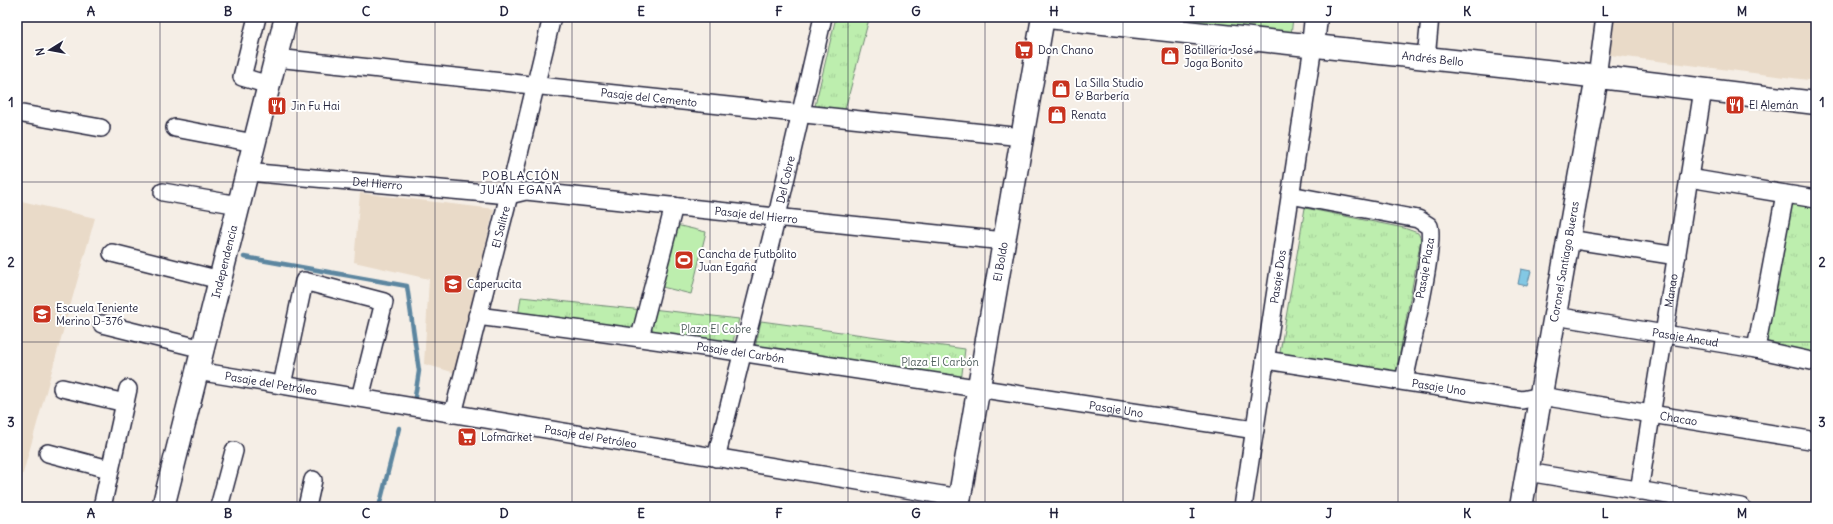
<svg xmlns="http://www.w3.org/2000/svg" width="1833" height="524" font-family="Delius,sans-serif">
<defs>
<pattern id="park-tufts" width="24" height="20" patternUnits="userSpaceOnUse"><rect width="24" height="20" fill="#bdeeae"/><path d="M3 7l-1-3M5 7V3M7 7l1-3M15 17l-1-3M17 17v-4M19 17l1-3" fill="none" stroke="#a2cc97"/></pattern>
</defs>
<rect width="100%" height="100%" fill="#f5eee6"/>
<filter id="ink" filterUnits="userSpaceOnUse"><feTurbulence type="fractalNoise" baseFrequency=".025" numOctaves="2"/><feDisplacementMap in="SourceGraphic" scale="8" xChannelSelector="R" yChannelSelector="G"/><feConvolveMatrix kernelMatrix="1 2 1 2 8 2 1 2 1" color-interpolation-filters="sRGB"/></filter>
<g filter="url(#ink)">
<!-- built -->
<g fill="#e9dac8">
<polygon points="1611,17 1816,17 1816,81 1610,55 1605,48"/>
<polygon points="360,193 494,209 456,373 424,364 429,279 354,262"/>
<polygon points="17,200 95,218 18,491 17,490"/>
</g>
<!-- park -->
<g fill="url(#park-tufts)" stroke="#708874">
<polygon points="836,17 869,19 844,113 814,110"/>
<polygon points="1788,200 1816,204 1816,358 1762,348"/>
<polygon points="1305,208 1404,228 1418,233 1421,239 1396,374 1279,358"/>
<polygon points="521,297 643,310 636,331 518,317"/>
<polygon points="652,309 739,319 732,345 646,331"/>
<polygon points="761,321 965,349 961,382 754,352"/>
</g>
<!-- garden -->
<g fill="#bdeeae" stroke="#708874">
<polygon points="1117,17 1293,17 1291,36"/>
<polygon points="676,225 706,232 691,294 662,287"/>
</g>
<!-- water -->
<polygon fill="#83c8e4" stroke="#5c86a0" points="1521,269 1531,271 1527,286 1518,284"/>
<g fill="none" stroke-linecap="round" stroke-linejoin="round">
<!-- stream -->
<g stroke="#5c86a0" stroke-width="4.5">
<polyline points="244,257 407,286 419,371 414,403"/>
<polyline points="379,507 399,428"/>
</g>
<defs>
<g id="street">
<polyline points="257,17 242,77 269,85"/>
<path id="s1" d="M276 58 1022 137"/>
<polyline points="1426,58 1430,17"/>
<polyline points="1597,77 1605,17"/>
<polyline points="17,113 101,128"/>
<polyline points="175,128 254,143"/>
<path id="s2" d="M247 172 509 195 526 191 1004 241"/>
<polyline points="1689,178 1816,199"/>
<polyline points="163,192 239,205"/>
<path d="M1290 195 1418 219 1429 226C1436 242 1409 356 1404 381"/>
<polyline points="1568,239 1677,256"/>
<polyline points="112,253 220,280"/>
<path id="s3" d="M477 316C737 349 995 392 1255 430"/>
<path id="s4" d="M1555 316 1756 349 1816 362"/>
<polyline points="102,324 203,349"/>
<polyline points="640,337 674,206"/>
<polyline points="1756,349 1785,194"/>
<path id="s5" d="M1265 360 1522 400 1541 396 1816 441"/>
<path id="s6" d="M197 371 960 498"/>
<polyline points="282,385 304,281 384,302 360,398"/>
<polyline points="62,388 125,403"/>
<path id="s7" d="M453 414 509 195 552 17"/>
<polyline points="48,453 109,469"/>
<path id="s8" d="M716 458 777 216 823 17"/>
<polyline points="1527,472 1741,507"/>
<path id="s9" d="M1639 491 1703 90"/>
<polyline points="102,507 128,389"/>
<polyline points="219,507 234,451"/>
<polyline points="307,507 313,480"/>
<path id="s10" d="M1243 507 1313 46"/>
</g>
<g id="secondary">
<path id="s11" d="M1048 17 1574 74 1816 103"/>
<polyline points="1313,46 1316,17"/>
<path id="s12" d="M163 507 286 17"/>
<path id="s13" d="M958 507 1043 17"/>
<path id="s14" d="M1521 507 1597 77"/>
</g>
</defs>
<!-- street casing -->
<use href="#street" stroke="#22223b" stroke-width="20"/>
<!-- secondary casing -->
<use href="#secondary" stroke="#22223b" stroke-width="25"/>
<!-- street -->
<use href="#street" stroke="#fff" stroke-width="17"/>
<!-- secondary -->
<use href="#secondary" stroke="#fff" stroke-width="22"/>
</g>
</g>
<!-- grid -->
<path fill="none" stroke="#22223b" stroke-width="1" stroke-opacity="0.55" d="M160 17V507M297 17V507M435 17V507M572 17V507M710 17V507M848 17V507M985 17V507M1123 17V507M1261 17V507M1398 17V507M1536 17V507M1673 17V507M17 182H1816M17 342H1816"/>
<!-- icons -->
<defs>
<symbol id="supermarket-square" viewBox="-11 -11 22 22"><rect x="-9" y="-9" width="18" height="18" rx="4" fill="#c8321e" stroke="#fff"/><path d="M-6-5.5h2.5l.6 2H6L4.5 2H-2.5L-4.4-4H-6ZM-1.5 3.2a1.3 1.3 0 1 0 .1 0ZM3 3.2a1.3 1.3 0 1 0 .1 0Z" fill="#fff"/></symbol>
<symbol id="shop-square" viewBox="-11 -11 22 22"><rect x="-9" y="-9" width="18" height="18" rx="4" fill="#c8321e" stroke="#fff"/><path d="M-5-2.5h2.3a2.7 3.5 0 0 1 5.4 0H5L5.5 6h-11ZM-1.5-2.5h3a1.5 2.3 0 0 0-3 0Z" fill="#fff"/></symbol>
<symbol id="restaurant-square" viewBox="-11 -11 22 22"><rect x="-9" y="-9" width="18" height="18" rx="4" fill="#c8321e" stroke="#fff"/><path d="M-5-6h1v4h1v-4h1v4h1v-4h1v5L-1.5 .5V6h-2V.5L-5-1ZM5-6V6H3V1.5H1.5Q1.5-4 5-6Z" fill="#fff"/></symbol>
<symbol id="stadium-square" viewBox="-11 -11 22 22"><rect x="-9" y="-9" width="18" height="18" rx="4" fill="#c8321e" stroke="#fff"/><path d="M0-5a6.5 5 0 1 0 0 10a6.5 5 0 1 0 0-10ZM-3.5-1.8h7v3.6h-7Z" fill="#fff"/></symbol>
<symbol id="school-square" viewBox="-11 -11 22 22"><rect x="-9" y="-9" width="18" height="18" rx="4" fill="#c8321e" stroke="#fff"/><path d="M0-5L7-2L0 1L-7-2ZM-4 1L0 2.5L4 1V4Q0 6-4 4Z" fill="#fff"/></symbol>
</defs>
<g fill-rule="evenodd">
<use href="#supermarket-square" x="1013" y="39" width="22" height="22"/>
<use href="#shop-square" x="1159" y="45" width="22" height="22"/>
<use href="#shop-square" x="1050" y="78" width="22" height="22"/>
<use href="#restaurant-square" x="1724" y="94" width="22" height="22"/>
<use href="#restaurant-square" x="266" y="95" width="22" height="22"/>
<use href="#shop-square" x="1046" y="104" width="22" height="22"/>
<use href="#stadium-square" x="673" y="249" width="22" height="22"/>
<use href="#school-square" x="442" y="273" width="22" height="22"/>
<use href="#school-square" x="31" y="303" width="22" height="22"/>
<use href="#supermarket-square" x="456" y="426" width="22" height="22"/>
</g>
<g text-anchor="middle" stroke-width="4" stroke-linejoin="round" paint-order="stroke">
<!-- poi labels -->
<g font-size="11" fill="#22223b" stroke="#fff" text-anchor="start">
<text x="1038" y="54">Don Chano</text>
<text x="1184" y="54">Botillería José<tspan x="1184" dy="13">Joga Bonito</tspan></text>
<text x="1075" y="87">La Silla Studio<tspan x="1075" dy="13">&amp; Barbería</tspan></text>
<text x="1749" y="109">El Alemán</text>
<text x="291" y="110">Jin Fu Hai</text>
<text x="1071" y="119">Renata</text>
<text x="698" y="258">Cancha de Futbolito<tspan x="698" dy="13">Juan Egaña</tspan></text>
<text x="467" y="288">Caperucita</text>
<text x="56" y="312">Escuela Teniente<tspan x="56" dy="13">Merino D-376</tspan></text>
<text x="481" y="441">Lofmarket</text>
</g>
<!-- street labels -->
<g font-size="11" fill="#22223b" stroke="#fff">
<text dy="4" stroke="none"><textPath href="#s11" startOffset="387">Andrés Bello</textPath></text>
<text dy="4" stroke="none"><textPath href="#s1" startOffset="375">Pasaje del Cemento</textPath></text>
<text dy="4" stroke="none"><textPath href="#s8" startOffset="287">Del Cobre</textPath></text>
<text dy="4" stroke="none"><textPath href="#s2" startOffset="131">Del Hierro</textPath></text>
<text dy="4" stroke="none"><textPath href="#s2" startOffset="512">Pasaje del Hierro</textPath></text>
<text dy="4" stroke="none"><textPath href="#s7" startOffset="193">El Salitre</textPath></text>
<text dy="4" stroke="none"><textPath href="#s12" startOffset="253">Independencia</textPath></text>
<text dy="4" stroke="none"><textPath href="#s13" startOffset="249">El Boldo</textPath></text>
<text dy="4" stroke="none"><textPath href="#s14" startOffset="249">Coronel Santiago Bueras</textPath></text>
<text transform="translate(1425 268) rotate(-80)" y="4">Pasaje Plaza</text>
<text dy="4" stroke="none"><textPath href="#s10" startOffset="233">Pasaje Dos</textPath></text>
<text dy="4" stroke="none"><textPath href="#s9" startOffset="203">Manao</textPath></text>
<text dy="4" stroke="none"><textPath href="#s4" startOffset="132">Pasaje Ancud</textPath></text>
<text dy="4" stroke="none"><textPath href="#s3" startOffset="266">Pasaje del Carbón</textPath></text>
<text dy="4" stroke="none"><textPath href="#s6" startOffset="75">Pasaje del Petróleo</textPath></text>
<text dy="4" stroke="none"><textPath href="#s5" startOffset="176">Pasaje Uno</textPath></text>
<text dy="4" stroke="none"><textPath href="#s3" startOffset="646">Pasaje Uno</textPath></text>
<text dy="4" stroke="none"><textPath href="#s5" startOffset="419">Chacao</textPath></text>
<text dy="4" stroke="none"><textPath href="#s6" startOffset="399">Pasaje del Petróleo</textPath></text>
</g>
<!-- park labels -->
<g font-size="11" fill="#505f5e" stroke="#fff">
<text x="716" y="333">Plaza El Cobre</text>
<text x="940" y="366">Plaza El Carbón</text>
</g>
<!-- neighbourhood labels -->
<g font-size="12" letter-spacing="1" fill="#22223b" stroke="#fff">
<text x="521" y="180">POBLACIÓN<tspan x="521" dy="14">JUAN EGAÑA</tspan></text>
</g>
</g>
<!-- margin -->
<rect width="1833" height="524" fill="none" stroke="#fff" stroke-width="44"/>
<!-- north arrow -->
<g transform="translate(50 50) rotate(259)" stroke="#ffffff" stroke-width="3" paint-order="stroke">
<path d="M0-3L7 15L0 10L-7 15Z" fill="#22223b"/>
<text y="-6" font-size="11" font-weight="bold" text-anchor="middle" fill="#22223b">N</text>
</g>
<rect x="22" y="22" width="1789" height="480" fill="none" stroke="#22223b" stroke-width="1.5"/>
<g font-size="13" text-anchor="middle" font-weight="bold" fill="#22223b">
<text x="91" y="16">A</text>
<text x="228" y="16">B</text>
<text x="366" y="16">C</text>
<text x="504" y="16">D</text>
<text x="641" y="16">E</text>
<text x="779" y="16">F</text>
<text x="916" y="16">G</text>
<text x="1054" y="16">H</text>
<text x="1192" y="16">I</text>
<text x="1329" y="16">J</text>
<text x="1467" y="16">K</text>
<text x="1605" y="16">L</text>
<text x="1742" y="16">M</text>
<text x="11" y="107">1</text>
<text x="1822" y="107">1</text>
<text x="11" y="267">2</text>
<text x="1822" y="267">2</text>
<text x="11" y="427">3</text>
<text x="1822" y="427">3</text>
<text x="91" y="518">A</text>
<text x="228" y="518">B</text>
<text x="366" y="518">C</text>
<text x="504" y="518">D</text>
<text x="641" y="518">E</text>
<text x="779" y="518">F</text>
<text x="916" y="518">G</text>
<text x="1054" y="518">H</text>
<text x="1192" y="518">I</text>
<text x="1329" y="518">J</text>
<text x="1467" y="518">K</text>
<text x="1605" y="518">L</text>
<text x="1742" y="518">M</text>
</g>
</svg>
